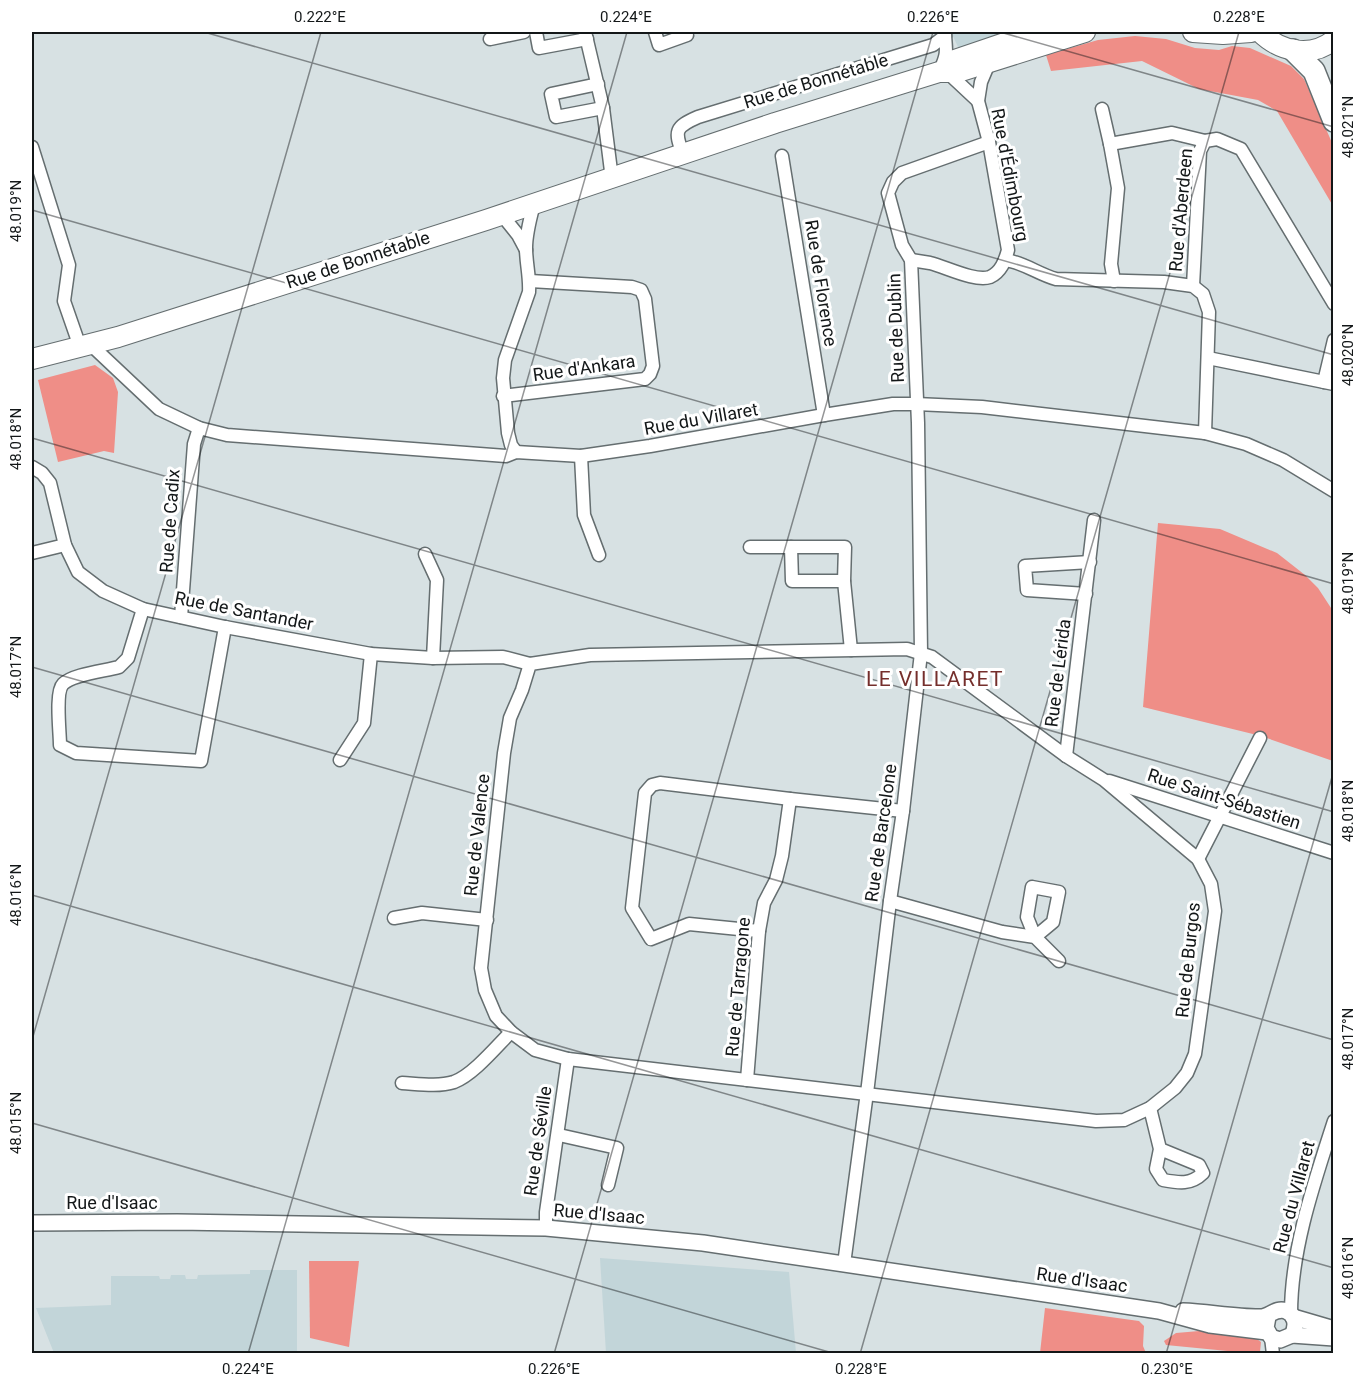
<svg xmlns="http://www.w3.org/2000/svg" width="1365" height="1385" font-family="Roboto,sans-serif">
<rect width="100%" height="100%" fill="#d7e1e3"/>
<!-- built -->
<g fill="#c2d5d9">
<polygon points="951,32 1015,32 959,49"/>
<polygon points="600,1258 789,1272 796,1353 606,1353"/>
<polygon points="250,1270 297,1270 297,1353 54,1353 36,1308 111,1305 111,1276 159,1276 160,1279 170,1279 171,1275 185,1275 186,1279 197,1279 198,1275 250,1274"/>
</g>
<!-- green -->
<g fill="#ef8e87">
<polygon points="1135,36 1166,39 1195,48 1219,50 1232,46 1250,48 1291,66 1304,79 1333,145 1333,206 1277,111 1258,100 1199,89 1142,61 1051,71 1046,55 1098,40"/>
<polygon points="95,365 113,378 118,392 114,453 104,451 58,462 38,380"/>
<polygon points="1158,523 1220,529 1277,553 1305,575 1318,588 1333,611 1333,761 1261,736 1143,707"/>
<polygon points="309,1261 359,1261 349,1347 310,1338"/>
<polygon points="1045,1308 1139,1321 1144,1326 1143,1346 1146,1353 1040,1353"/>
<polygon points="1211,1330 1254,1337 1261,1342 1260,1352 1248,1353 1166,1345 1164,1341 1176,1333"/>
</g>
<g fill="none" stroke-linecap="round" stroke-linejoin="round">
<defs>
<g id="minor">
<polyline points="536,32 539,48 587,39"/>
<polyline points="585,32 603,108 612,179"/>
<polyline points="655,32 659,45 687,35 686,32"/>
<polyline points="490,39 524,32"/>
<path d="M941 68C949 50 945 49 945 32"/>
<polyline points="947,72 978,101"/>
<polyline points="598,84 551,94 556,117 603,108"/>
<polyline points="1102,109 1110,144"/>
<polyline points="32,147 69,265 64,301 80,347"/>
<path d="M683 154C674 131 675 127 698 117L933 45 945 36"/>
<polyline points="782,156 824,415"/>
<polyline points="502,215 518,235 526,250"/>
<path d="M911 260C917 261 924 262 930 263 946 267 975 282 990 277 1001 272 1005 261 1008 250L989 142 978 101 981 82 989 63"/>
<path d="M1005 260C1023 262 1038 274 1056 279L1164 282 1193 286 1203 294 1209 312 1205 433"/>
<polyline points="1114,281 1111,264 1118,188 1110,144 1172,133 1205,141"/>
<polyline points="1193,286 1200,151 1205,141 1217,139 1241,149 1334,304"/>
<polyline points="90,344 159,409 199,428 227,435 506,456 516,452 581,456 650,446 824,415 893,404 916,404 982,407 1205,433 1246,444 1283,460 1334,491"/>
<polyline points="1208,358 1334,384"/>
<polyline points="1324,382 1334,340"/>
<polyline points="503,396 645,379 650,374 653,366 645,299 641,290 632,287 530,281"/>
<path d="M516 452 511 445 508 433 503 378 505 360 529 292C530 277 526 263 526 248 526 233 530 219 534 204"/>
<polyline points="581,456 584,515 599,555"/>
<polyline points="32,467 42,473 50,483 65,545 78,572 103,591 143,609 225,627 371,654 433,658 503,657 530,664"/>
<polyline points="750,547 845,547 844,581 851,650"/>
<polyline points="791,547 792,581 844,581"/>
<polyline points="32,553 65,545"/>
<polyline points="425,554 437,580 433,658"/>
<polyline points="1086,594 1027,590 1025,566 1090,562"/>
<path d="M143 609 128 658 119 667C105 671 73 674 63 684 55 692 60 732 60 745L76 753 201 761 225 627"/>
<polyline points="181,617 194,444 199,428"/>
<polygon points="907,649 932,657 1066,756 1104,780 1198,859 1211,884 1215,911 1195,1054 1187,1073 1175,1088 1150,1108 1124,1120 1096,1121 568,1059 535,1050 511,1032 496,1016 485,990 481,968 504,753 510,718 522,690 530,664 590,655"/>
<polyline points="1066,756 1094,520"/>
<polyline points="340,760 364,723 371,654"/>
<polyline points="1109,781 1334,853"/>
<polyline points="1198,859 1260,738"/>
<polygon points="1032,887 1059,892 1053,922 1035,937 1027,917"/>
<polyline points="890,901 1002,932 1035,937 1059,961"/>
<polyline points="394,918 422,913 487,920"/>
<polyline points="759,931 689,924 651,939 632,908 645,793 652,785 660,783 790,799"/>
<polyline points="747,1080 759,931 764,903 776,880 782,856 790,799 903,811"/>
<path d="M402 1083C419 1084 438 1087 454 1082 473 1075 496 1047 511 1032"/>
<path d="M1150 1108 1160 1149 1156 1169 1163 1180C1179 1183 1191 1185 1203 1173L1199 1165 1160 1149"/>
<polyline points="559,1135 617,1148 608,1185"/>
<polyline points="546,1228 546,1212 568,1059"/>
<polyline points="844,1264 868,1085 890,901 903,811 921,653 918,423 911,260 902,245 888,193 893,182 902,173 989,142"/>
<path d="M1291 1314C1291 1249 1314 1183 1334 1121"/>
<polyline points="1271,1337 1273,1354"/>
</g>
<g id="tertiary">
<polyline points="32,1223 177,1222 546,1228 703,1243 1159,1311 1210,1325 1267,1332"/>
<path d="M1183 1311C1208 1312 1234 1317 1259 1317 1269 1318 1275 1307 1286 1311 1296 1315 1297 1326 1292 1335L1280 1340 1271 1337 1266 1328 1268 1317"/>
<polyline points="1293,1317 1334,1329"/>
<polyline points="1292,1335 1334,1338"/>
</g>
<g id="primary">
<polyline points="1193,32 1223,34 1251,32"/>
<path d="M1260 32C1279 51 1310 59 1334 40"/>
<polyline points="949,62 1037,32"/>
<polyline points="32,359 118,337 486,220 775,123 939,72 958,72 1085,32"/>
</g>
<polyline id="trunk" points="1293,50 1314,71 1334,121"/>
</defs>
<!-- minor casing -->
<use href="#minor" stroke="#656e70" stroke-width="15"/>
<!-- tertiary casing -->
<use href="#tertiary" stroke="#656e70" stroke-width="18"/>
<!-- primary casing -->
<use href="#primary" stroke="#656e70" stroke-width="22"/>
<!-- trunk casing -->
<use href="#trunk" stroke="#656e70" stroke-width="24"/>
<!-- minor -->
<use href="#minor" stroke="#fff" stroke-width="12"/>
<!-- tertiary -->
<use href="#tertiary" stroke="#fff" stroke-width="15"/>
<!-- primary -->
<use href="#primary" stroke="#fff" stroke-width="20"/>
<!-- trunk -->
<use href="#trunk" stroke="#fff" stroke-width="21"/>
</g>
<!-- ticks -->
<path fill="none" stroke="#131718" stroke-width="1.5" stroke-opacity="0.45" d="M204 32 1334 355M1000 32 1334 127M32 210 1334 584M32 438 1334 812M32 667 1334 1040M32 895 1334 1268M32 1040 321 32M32 1123 836 1354M32 1351 40 1354M248 1354 627 32M554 1354 933 32M860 1354 1239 32M1166 1354 1334 770"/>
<g text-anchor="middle" stroke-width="6" stroke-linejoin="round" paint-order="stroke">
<!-- street labels -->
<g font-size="18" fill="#131718" stroke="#fff">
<text transform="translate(816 81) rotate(-17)" y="6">Rue de Bonnétable</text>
<text transform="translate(1010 175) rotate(79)" y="6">Rue d'Édimbourg</text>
<text transform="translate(1181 210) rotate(-85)" y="6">Rue d'Aberdeen</text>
<text transform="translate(358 260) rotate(-18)" y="6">Rue de Bonnétable</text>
<text transform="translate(821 283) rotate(81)" y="6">Rue de Florence</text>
<text transform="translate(896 328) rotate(-92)" y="6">Rue de Dublin</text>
<text transform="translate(584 368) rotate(-8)" y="6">Rue d'Ankara</text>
<text transform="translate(701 419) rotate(-10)" y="6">Rue du Villaret</text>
<text transform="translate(170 521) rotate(-86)" y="6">Rue de Cadix</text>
<text transform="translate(244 611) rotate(11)" y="6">Rue de Santander</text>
<text transform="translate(1058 673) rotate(-83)" y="6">Rue de Lérida</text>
<text transform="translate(1224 799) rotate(18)" y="6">Rue Saint-Sébastien</text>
<text transform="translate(881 833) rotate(-82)" y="6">Rue de Barcelone</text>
<text transform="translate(477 835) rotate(-84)" y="6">Rue de Valence</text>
<text transform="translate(1188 960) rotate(-84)" y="6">Rue de Burgos</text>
<text transform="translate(738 987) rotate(-85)" y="6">Rue de Tarragone</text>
<text transform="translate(538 1141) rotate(-82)" y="6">Rue de Séville</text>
<text transform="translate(1294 1197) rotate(-75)" y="6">Rue du Villaret</text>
<text x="112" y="1209">Rue d'Isaac</text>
<text transform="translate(599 1214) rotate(5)" y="6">Rue d'Isaac</text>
<text transform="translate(1082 1280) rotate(8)" y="6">Rue d'Isaac</text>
</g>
<!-- quarter labels -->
<g font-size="21" letter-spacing="1.5" fill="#752f2c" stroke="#fff">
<text x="935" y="686">LE VILLARET</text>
</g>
</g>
<!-- border -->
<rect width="1365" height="1385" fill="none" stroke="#ffffff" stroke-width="66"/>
<rect x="33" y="33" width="1299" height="1319" fill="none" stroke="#131718" stroke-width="2"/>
<g font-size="15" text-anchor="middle" fill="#131718">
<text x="320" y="22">0.222°E</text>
<text x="626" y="22">0.224°E</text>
<text x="933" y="22">0.226°E</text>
<text x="1239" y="22">0.228°E</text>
<text transform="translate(1348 127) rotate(-90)" y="5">48.021°N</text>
<text transform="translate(16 211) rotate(-90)" y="5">48.019°N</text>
<text transform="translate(1348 355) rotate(-90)" y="5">48.020°N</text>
<text transform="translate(16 439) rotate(-90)" y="5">48.018°N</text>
<text transform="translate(1348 583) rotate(-90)" y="5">48.019°N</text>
<text transform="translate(16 667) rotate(-90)" y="5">48.017°N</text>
<text transform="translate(1348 811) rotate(-90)" y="5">48.018°N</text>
<text transform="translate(16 895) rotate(-90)" y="5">48.016°N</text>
<text transform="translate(1348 1039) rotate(-90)" y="5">48.017°N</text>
<text transform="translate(16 1123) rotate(-90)" y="5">48.015°N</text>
<text transform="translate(1348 1268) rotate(-90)" y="5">48.016°N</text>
<text x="248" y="1374">0.224°E</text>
<text x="554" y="1374">0.226°E</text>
<text x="861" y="1374">0.228°E</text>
<text x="1167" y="1374">0.230°E</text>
</g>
</svg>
